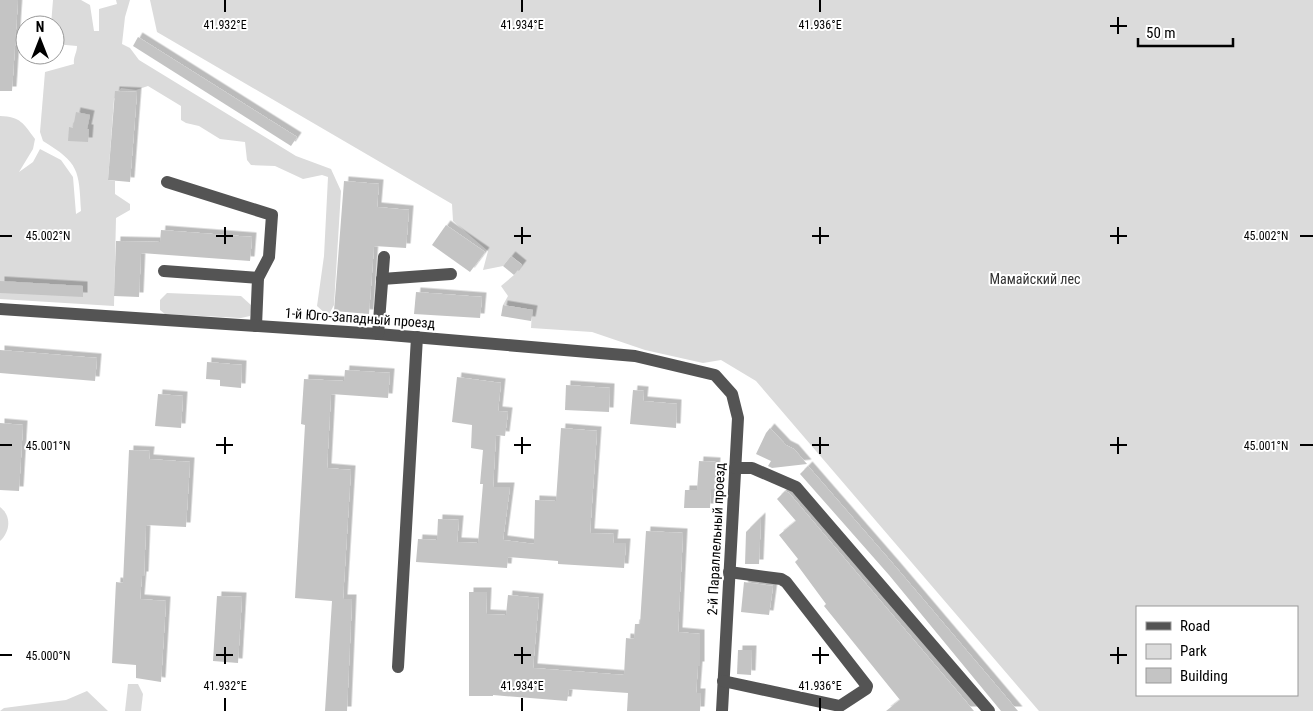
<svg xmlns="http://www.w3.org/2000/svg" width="1313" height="711" font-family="'Roboto Condensed',sans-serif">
<defs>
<filter id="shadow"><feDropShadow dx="4.5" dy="-4.5" stdDeviation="0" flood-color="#0004"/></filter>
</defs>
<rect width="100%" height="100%" fill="#fff"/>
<!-- green -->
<g fill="#dbdbdb" fill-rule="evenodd">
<path d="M53 0H81L90 5 94 31H99V9L117 4 116 0H130L125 17 122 44 130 48 139 60 296 156 331 169 341 191 334 305 328 316 317 306 324 256 328 177 322 175 303 179 275 166 251 165 247 160 245 142 220 139 199 126 186 123 181 120V106L148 86 136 90 121 88 114 99 108 180 115 181V194L130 204V210L116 218 114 306 0 299V116C21 117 23 123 35 139L33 149 19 172 33 162 40 149 61 160 73 177 76 214 81 211C79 170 79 163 43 141L40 132 45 72 74 64C73 57 77 53 77 46L55 44V25H51Z"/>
<path d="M150 0H1313V711H1039L756 381 721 360 703 363 645 350 592 332 531 328 532 310 503 305 508 296 501 286 514 275 522 264 511 256 503 266 483 270 488 251 453 221 452 204 157 32ZM1137 607H1297V695H1137Z"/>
<polygon points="167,293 241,296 252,306 250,316 241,318 165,314 160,310 160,300"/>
<path d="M0 507C12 516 10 532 0 541Z"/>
<polygon points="128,684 138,684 143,694 141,711 125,711"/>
<polygon points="87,691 108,711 0,711 4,708 66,700"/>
</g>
<!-- building -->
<g fill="#c4c4c4" filter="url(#shadow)">
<polygon points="0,0 18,0 12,91 0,91"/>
<polygon points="138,37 297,137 291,146 133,46"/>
<polygon points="115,91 137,92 130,182 108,180"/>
<polygon points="76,112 90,115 87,129 89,129 88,142 68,141 69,127 73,128"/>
<polygon points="344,181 379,184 377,207 409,210 406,248 374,246 369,314 334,311"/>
<polygon points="446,225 485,252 470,272 432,245"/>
<polygon points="161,230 252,237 250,261 141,253 139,297 114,296 116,241 160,242"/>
<polygon points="511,256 522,265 514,275 503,266"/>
<polygon points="0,281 83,286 83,297 0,293"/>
<polygon points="416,292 482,297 480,318 414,314"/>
<polygon points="503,305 533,310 531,321 501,316"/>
<polygon points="0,350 97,358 95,381 0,373"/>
<polygon points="207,362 242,365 241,388 220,386 220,380 206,379"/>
<polygon points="345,370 390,373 388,398 331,394 327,468 351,470 343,599 352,599 347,711 325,711 332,601 295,598 305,425 301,424 304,379 344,381"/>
<polygon points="457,377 501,383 498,411 508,412 505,436 496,435 493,487 510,487 503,540 534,544 535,500 556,501 561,428 597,431 590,533 614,534 613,543 626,543 624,568 558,564 558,561 508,557 507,568 416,562 418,539 437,540 438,519 459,520 457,542 478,543 483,484 480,484 483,450 471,448 472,425 452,422"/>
<polygon points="566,385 610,388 609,412 565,410"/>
<polygon points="633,390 644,391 643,401 677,404 676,428 630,424"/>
<polygon points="158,394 183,396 181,428 155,426"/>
<polygon points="0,423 23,425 19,491 0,490"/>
<polygon points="770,428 786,445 794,449 807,464 772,468 768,466 771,461 756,454 766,433"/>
<polygon points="129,450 150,451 149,459 190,462 186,527 146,525 144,576 142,576 140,599 166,601 161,682 136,678 136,665 112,663 116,582 123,583"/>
<polygon points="699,461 716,462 714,489 711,489 710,508 684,508 685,490 697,490"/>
<polygon points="808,466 895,566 1018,711 1001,711 889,575 800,474"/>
<polygon points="785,491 789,493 974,711 886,711 900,700 824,606 826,604 795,562 798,559 779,535 796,521 777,499"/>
<polygon points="761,517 759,564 745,564 746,532"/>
<polygon points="646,531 683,533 678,632 700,634 700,666 698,666 696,693 701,693 700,711 627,711 628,693 569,689 567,701 493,695 493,696 469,696 469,592 487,592 486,614 506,615 508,595 539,598 533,668 624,675 626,638 634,639 635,624 640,624"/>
<polygon points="744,582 773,586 769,615 741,612"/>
<polygon points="217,596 242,597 238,663 213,661"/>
<polygon points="738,650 752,650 751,675 737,674"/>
</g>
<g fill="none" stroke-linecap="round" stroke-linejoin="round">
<!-- minor -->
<g stroke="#545454" stroke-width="12">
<polyline points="167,182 272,215 269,257 258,278"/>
<polyline points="164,271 258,278 256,326"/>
<polyline points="382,279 451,274"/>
<polyline points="0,309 378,334 635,356 715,375 732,394 738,418 722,711"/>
<polyline points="378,334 384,257"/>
<polyline points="735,468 752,468 796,487 989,711"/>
<polyline points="398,667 417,337"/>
<polyline points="723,681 840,706 866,689 867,686 786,582 781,579 729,572"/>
</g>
</g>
<!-- ticks -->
<path fill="none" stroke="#000" stroke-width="2" d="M225 0V12M522 0V12M820 0V12M1118 17V34M1110 26H1127M225 227V244M522 227V244M820 227V244M1118 227V244M0 236H12M216 236H233M514 236H531M812 236H829M1110 236H1127M1300 236H1313M225 437V454M522 437V454M820 437V454M1118 437V454M0 445H12M216 445H233M514 445H531M812 445H829M1110 445H1127M1300 445H1313M225 647V664M522 647V664M820 647V664M1118 647V664M0 655H12M216 655H233M514 655H531M812 655H829M1110 655H1127M225 698V711M522 698V711M820 698V711"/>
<g text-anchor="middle" stroke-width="4" stroke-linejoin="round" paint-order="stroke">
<!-- park labels -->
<g font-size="14" fill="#323232" stroke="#fff">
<text x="1035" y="284">Мамайский лес</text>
</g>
<!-- street labels -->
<g font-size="14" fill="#000" stroke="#fff">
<text transform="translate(360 318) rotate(4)" y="5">1-й Юго-Западный проезд</text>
<text transform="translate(716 539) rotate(-87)" y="5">2-й Параллельный проезд</text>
</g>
</g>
<g font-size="12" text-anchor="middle" fill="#000" stroke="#fff" stroke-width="4" stroke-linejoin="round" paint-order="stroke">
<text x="225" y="29">41.932°E</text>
<text x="522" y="29">41.934°E</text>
<text x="820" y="29">41.936°E</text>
<text x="48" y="240">45.002°N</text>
<text x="1266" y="240">45.002°N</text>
<text x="48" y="450">45.001°N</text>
<text x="1266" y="450">45.001°N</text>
<text x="48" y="660">45.000°N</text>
<text x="225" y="690">41.932°E</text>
<text x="522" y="690">41.934°E</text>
<text x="820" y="690">41.936°E</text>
</g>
<!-- legend -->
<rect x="1136" y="606" width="162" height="90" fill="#ffffff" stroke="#999999"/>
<rect x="1146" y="622" width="25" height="8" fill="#545454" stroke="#999999"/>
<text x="1180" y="631" font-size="15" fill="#000000">Road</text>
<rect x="1146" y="644" width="25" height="15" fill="#dbdbdb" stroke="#999999"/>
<text x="1180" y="656" font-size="15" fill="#000000">Park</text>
<rect x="1146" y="668" width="25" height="15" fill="#c4c4c4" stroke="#999999"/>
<text x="1180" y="681" font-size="15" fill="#000000">Building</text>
<!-- north arrow -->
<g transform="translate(40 40)"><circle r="24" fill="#ffffff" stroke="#999999"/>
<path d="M0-4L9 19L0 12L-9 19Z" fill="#000000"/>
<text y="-8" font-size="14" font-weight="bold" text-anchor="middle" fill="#000000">N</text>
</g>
<!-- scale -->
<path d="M1138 38v8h95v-8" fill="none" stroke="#000000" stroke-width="2.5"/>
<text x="1146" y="38" font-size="15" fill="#000000" stroke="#ffffff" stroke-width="4" paint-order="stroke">50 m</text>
</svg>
